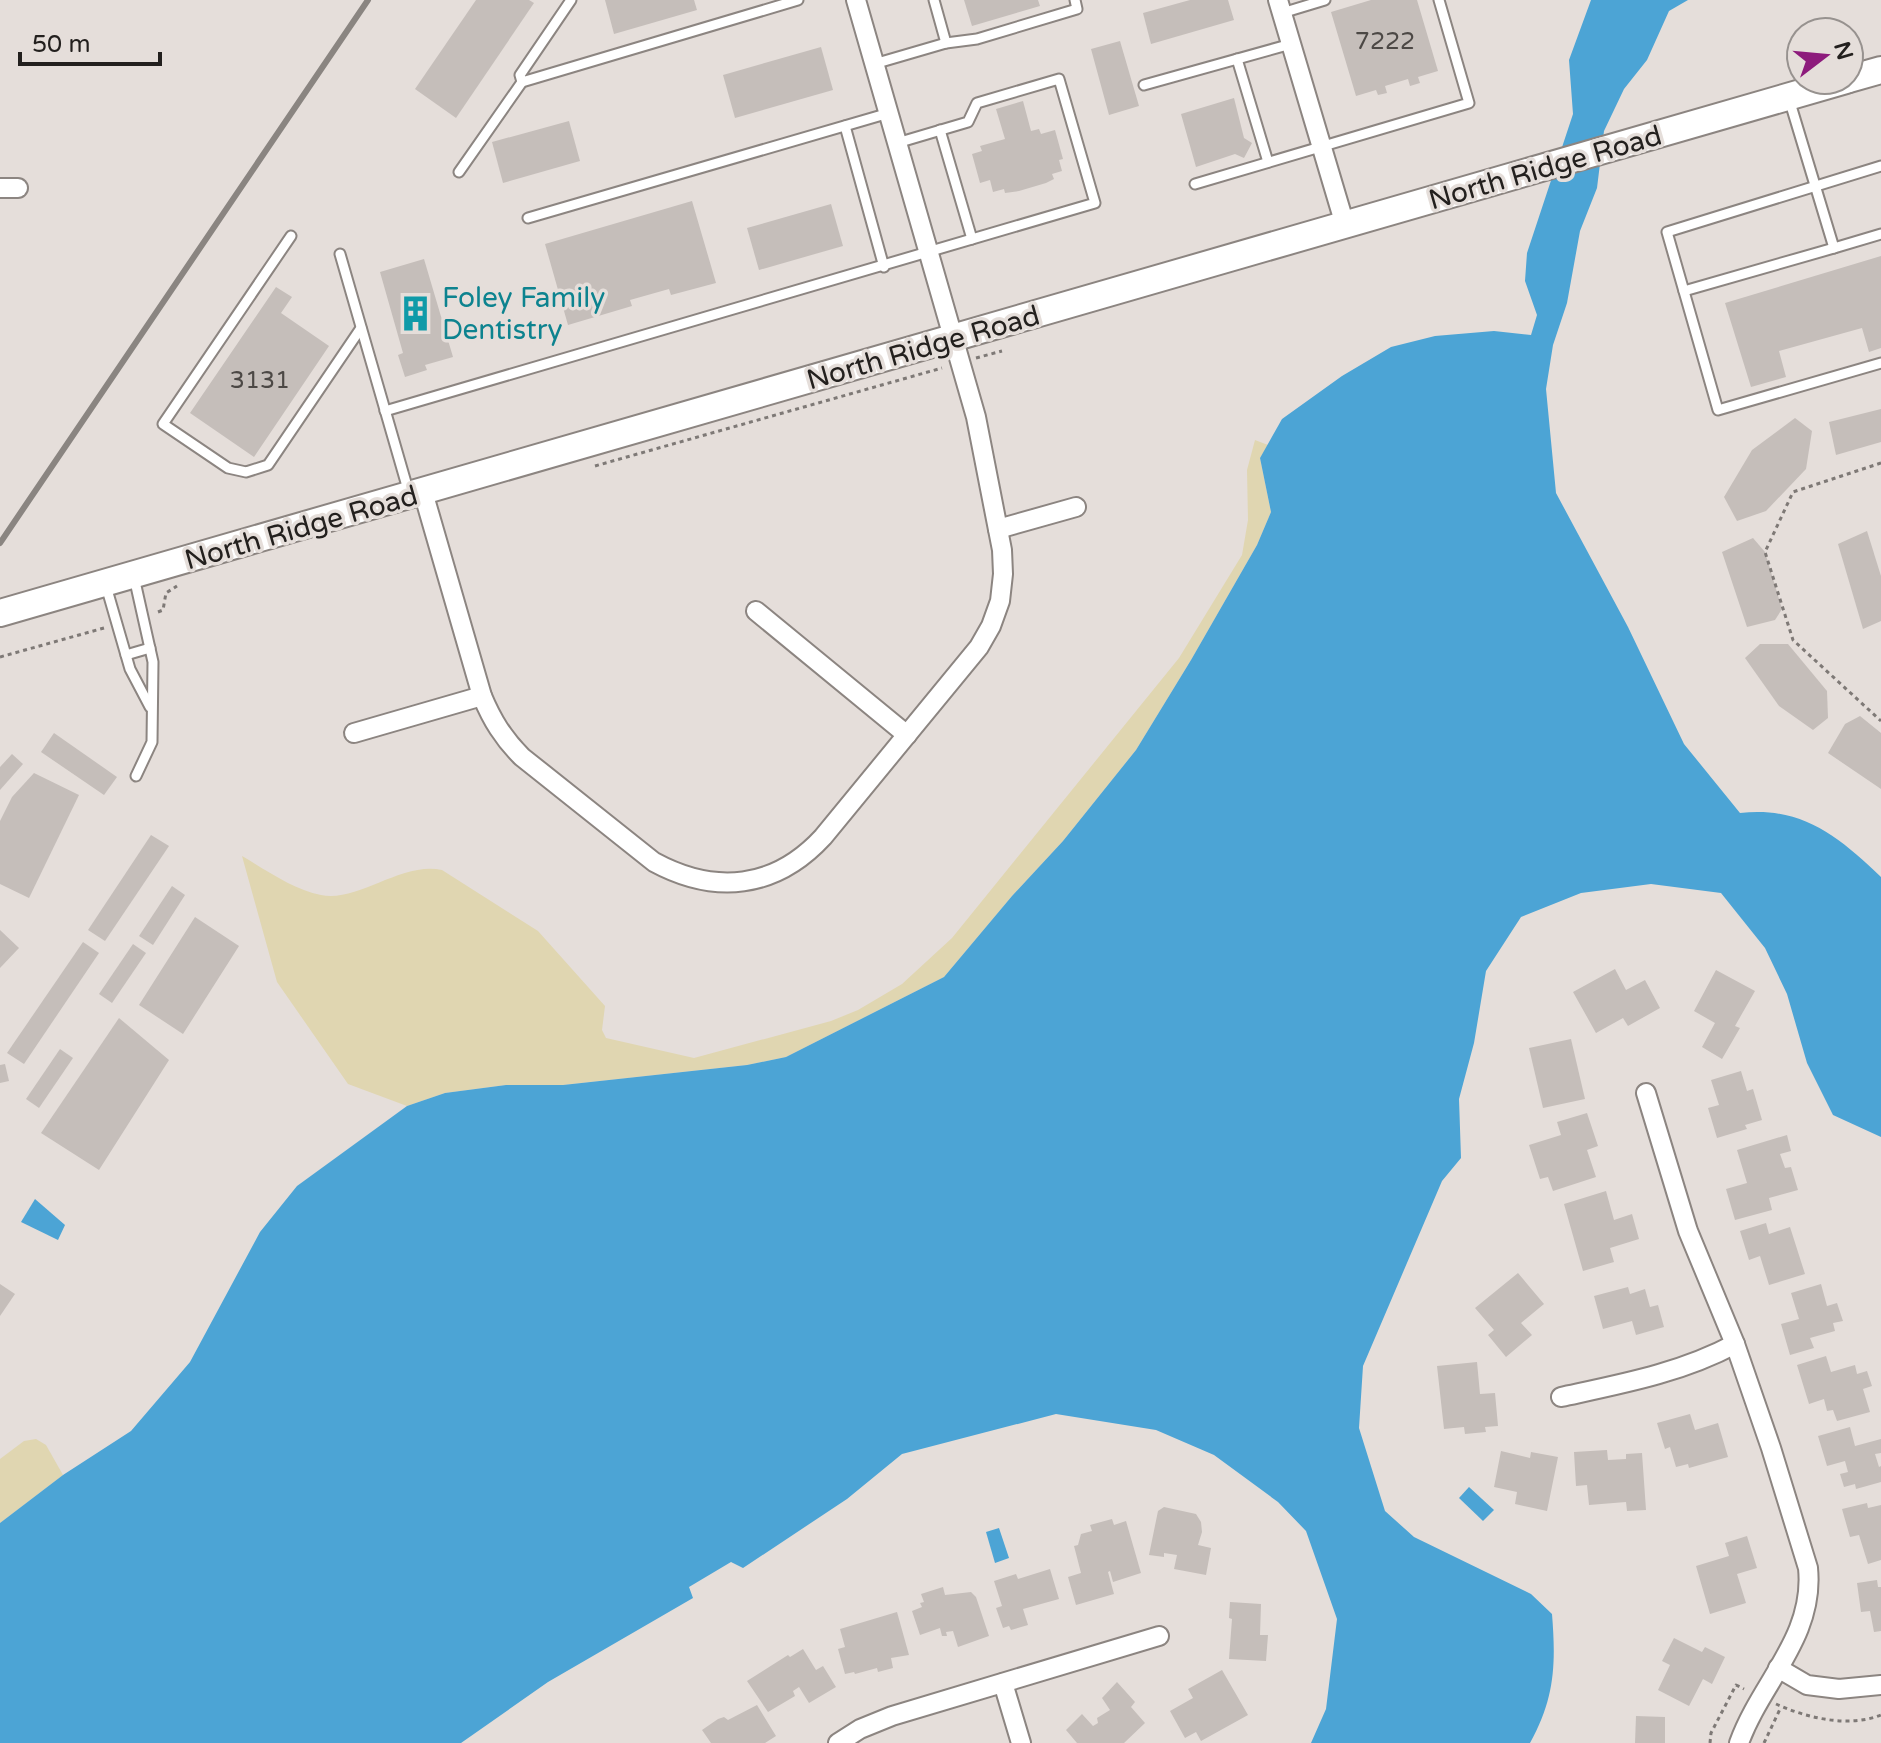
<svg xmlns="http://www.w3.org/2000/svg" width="1881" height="1743" font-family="'Varela Round',sans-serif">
<rect width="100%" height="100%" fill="#e5deda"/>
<!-- sand -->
<g fill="#e0d6b1">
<path d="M1255 440 1268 445 1260 458 1271 512 1257 545 1191 660 1136 750 1063 841 1012 896 944 977 786 1057 747 1065 563 1085H506L445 1093 407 1106 348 1084 277 982 242 856C266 870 294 890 321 895 357 903 402 861 442 870L538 931 605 1006 602 1030 606 1038 694 1058 831 1021 858 1010 902 984 952 938 1179 658 1242 555 1248 520 1247 470Z"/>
<polygon points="36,1439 46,1445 63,1475 0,1523 0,1459 24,1441"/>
</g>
<!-- water -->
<g fill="#4ca4d5">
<path d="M1591 0H1688L1669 11 1647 60 1624 89 1604 131 1597 188 1580 231 1567 303 1553 345 1546 389 1556 493 1628 627 1684 744 1740 813C1802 806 1838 836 1881 877V1137L1833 1115 1807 1063 1787 994 1765 948 1721 893 1651 884 1581 893 1521 917 1486 971 1474 1043 1459 1099 1461 1158 1442 1181 1363 1366 1359 1428 1385 1511 1414 1537 1531 1594 1552 1614C1556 1664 1555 1698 1530 1743H1311L1326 1709 1337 1619 1306 1531 1278 1502 1214 1455 1156 1430 1056 1414 902 1454 847 1499 743 1568 731 1562 689 1587 693 1598 548 1682 461 1743H0V1523L63 1475 131 1431 190 1362 260 1232 297 1186 407 1106 445 1093 506 1085H563L747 1065 786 1057 944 977 1012 896 1063 841 1136 750 1191 660 1257 545 1271 512 1260 458 1282 419 1342 376 1391 347 1435 336 1494 331 1531 335 1537 315 1525 281 1527 253 1573 114 1569 60Z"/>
<polygon points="35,1199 65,1225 58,1240 21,1222"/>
<polygon points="1469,1487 1494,1510 1483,1521 1459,1498"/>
<polygon points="999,1528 1009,1558 995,1563 986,1532"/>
</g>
<!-- building -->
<g fill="#c5beba">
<polygon points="476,0 529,0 534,3 456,118 415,89"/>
<polygon points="605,0 694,0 697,10 614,34"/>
<polygon points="964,0 1038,0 1040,6 972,26"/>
<polygon points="1190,0 1228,0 1234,20 1151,44 1143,13"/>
<polygon points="1371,0 1417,0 1438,71 1418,77 1420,83 1410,86 1408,79 1385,86 1387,93 1378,95 1376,90 1356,96 1331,12"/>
<polygon points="1120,41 1139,106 1109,115 1091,49"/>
<polygon points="821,47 833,90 735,118 723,75"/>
<polygon points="1234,98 1244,138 1252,143 1244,158 1235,154 1196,167 1181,114"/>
<polygon points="1023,101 1031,131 1039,129 1041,134 1055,130 1063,159 1059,160 1062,171 1052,174 1054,179 1046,183 1019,191 1005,193 1004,189 993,192 990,180 980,183 972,154 982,151 980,146 1005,139 996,109"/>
<polygon points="569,121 580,161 503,183 492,142"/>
<polygon points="692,201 716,283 671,295 669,289 630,300 632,306 568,325 545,244"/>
<polygon points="831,204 843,246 759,270 747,228"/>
<polygon points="1881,256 1881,348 1869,352 1862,328 1779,351 1786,377 1751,387 1725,303"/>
<polygon points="424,259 453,357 425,365 427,370 405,377 398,355 403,353 380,272"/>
<polygon points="276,287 292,297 281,313 329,346 254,457 190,413"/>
<polygon points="1881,409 1881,442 1836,455 1829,422"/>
<polygon points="1795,418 1812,431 1806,469 1766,511 1737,521 1724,497 1752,450"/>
<polygon points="1867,531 1881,576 1881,621 1863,629 1838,544"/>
<polygon points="1753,538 1765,552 1782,609 1775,620 1747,627 1722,552"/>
<polygon points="1760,644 1788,644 1827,691 1828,718 1813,730 1779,706 1745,658"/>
<polygon points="1860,716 1881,733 1881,789 1828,753 1845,724"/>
<polygon points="54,733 117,777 104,795 41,752"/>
<polygon points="12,754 23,764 0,790 0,767"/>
<polygon points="34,773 79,795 29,898 0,884 0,821 12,797"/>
<polygon points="151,835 169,846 105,941 88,930"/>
<polygon points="172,886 185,895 153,945 139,936"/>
<polygon points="195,917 239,946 183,1034 139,1005"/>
<polygon points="0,930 19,948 0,968"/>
<polygon points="83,942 99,953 24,1064 7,1053"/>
<polygon points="133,944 146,953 112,1003 99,994"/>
<polygon points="1615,969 1626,990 1645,980 1660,1008 1628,1026 1623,1018 1596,1033 1573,992"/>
<polygon points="1716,970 1755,991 1735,1026 1740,1028 1722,1059 1702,1047 1715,1023 1694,1011"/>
<polygon points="119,1018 169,1060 99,1170 41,1133"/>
<polygon points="1571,1039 1585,1099 1543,1108 1529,1048"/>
<polygon points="60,1049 73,1058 39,1108 26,1099"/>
<polygon points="5,1064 9,1081 0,1083 0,1065"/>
<polygon points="1741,1071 1747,1091 1753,1089 1762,1120 1745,1125 1747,1129 1717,1138 1708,1108 1719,1105 1711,1080"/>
<polygon points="1587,1113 1598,1146 1587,1150 1596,1177 1553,1191 1548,1177 1540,1179 1529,1145 1561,1135 1557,1122"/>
<polygon points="1787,1135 1791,1151 1780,1154 1785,1168 1791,1167 1798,1190 1769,1198 1772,1210 1735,1220 1726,1189 1747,1183 1737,1150"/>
<polygon points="1606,1191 1614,1220 1632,1214 1639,1239 1610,1248 1614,1262 1583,1271 1564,1204"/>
<polygon points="1766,1223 1769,1234 1790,1227 1805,1274 1769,1285 1760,1256 1749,1260 1740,1231"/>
<polygon points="1518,1273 1544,1304 1521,1323 1532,1335 1506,1357 1488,1335 1494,1330 1475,1308"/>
<polygon points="0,1284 15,1294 0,1316"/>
<polygon points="1821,1284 1827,1306 1837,1303 1843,1321 1833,1323 1835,1331 1810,1338 1814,1348 1790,1355 1781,1324 1799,1319 1791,1293"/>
<polygon points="1628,1287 1630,1294 1645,1289 1650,1307 1658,1305 1664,1327 1636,1335 1632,1321 1603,1329 1594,1296"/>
<polygon points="1826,1356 1831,1372 1855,1365 1857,1374 1867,1371 1872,1386 1863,1389 1870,1412 1837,1421 1833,1410 1827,1411 1824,1399 1809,1404 1797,1365"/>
<polygon points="1477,1362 1480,1394 1495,1393 1498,1426 1485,1427 1486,1432 1465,1434 1464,1427 1444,1429 1437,1366"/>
<polygon points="1690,1414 1695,1430 1718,1423 1728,1457 1689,1468 1688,1464 1676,1467 1670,1447 1665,1449 1657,1423"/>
<polygon points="1850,1427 1855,1446 1881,1439 1881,1453 1875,1454 1879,1467 1881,1466 1881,1482 1856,1489 1855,1484 1844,1487 1840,1474 1848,1472 1845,1461 1827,1466 1818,1436"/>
<polygon points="1607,1450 1608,1460 1626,1459 1626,1454 1642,1453 1646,1510 1627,1511 1626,1502 1589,1505 1587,1485 1576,1486 1574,1452"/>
<polygon points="1501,1451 1530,1458 1531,1452 1558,1457 1547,1511 1515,1504 1517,1492 1494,1487"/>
<polygon points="1867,1503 1868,1508 1881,1505 1881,1560 1868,1564 1859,1535 1850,1537 1842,1509"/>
<polygon points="1164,1507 1196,1514 1201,1522 1202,1532 1198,1545 1211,1548 1206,1575 1174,1569 1177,1555 1164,1553 1164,1557 1149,1555 1158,1511"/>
<polygon points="1112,1519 1114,1525 1126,1521 1141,1573 1113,1582 1110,1571 1108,1572 1114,1594 1076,1605 1068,1577 1081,1573 1074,1546 1078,1545 1081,1534 1092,1531 1090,1525"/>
<polygon points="1747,1536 1757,1568 1737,1574 1746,1603 1710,1614 1696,1566 1729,1556 1725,1543"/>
<polygon points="1050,1569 1059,1599 1023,1609 1028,1625 1011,1630 1009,1626 1003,1628 996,1608 1002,1606 994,1581 1016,1574 1018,1579"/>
<polygon points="1877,1580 1878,1587 1881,1587 1881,1631 1874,1632 1870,1611 1861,1612 1857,1583"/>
<polygon points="943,1587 945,1595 971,1592 976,1597 989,1636 958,1647 953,1631 946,1632 947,1636 942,1636 940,1628 920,1635 912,1611 922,1607 920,1603 924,1602 921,1594"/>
<polygon points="1230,1602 1261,1604 1260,1635 1268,1635 1266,1661 1229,1659 1232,1619 1229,1618"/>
<polygon points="897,1612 909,1655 891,1658 893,1668 878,1672 877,1668 855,1674 854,1672 845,1674 838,1649 845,1647 840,1629"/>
<polygon points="1674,1638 1702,1652 1705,1647 1725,1657 1712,1684 1703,1679 1689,1706 1658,1690 1670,1665 1662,1661"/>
<polygon points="803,1649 816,1670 823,1666 836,1687 809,1703 799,1687 793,1691 795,1696 768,1712 747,1681 788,1655 790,1657"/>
<polygon points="1222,1670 1248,1715 1201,1741 1196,1732 1185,1738 1170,1711 1193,1698 1188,1689"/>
<polygon points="1117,1682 1135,1702 1131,1707 1145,1723 1124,1743 1077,1743 1066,1730 1082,1714 1093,1726 1098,1723 1097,1718 1110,1710 1102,1698"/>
<polygon points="757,1705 776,1736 765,1743 711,1743 702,1730 718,1719 724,1717 728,1720"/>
<polygon points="1636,1716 1665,1717 1665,1743 1635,1743"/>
</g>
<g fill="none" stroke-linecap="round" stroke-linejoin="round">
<defs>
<g id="service">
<polyline points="934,0 946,43"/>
<polyline points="1282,13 1325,0"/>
<polyline points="1237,59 1268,162"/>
<polyline points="874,64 946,43 977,39 1077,9 1075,0"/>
<polyline points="522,82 798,0"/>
<polyline points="1144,85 1291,44"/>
<polyline points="1789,99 1834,248 1881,234"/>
<polyline points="845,126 884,267"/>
<polyline points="940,130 972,239"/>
<polyline points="1881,166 1667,232 1718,410 1881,363"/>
<polyline points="459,172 522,82 520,75 571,0"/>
<polyline points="1195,184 1469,103 1439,0"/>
<polyline points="528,218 889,113"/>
<polyline points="291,236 163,424 228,468 246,472 268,465 361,328"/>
<polyline points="340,254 409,493"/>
<polyline points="1684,291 1834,248"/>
<polyline points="385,411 1095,203 1059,79 977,103 968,122 897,143"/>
<polyline points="134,577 153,662 152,742 136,776"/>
<polyline points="106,586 130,669 150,707"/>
<polyline points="126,655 150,648"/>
</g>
<g id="minor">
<polyline points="1278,0 1345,225"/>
<polyline points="0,188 18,188"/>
<path d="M423 492 482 696C492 720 503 738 522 757L654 862C715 895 775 889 823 837L979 647 991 626 1000 601 1003 574 1002 550 976 417 856 0"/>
<polyline points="998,529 1076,507"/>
<polyline points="756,611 907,735"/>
<polyline points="354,733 482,696"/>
<polyline points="1646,1093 1688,1231 1735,1344"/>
<path d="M1561 1397C1621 1384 1681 1373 1735 1344L1771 1448 1808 1568C1815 1637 1761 1682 1739 1743"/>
<polyline points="1778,1668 1807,1685 1839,1689 1881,1685"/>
<polyline points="1003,1683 1021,1743"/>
<polyline points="838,1743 860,1729 892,1716 1159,1636"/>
</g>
<g id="secondary">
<polyline points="1849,79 1881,70"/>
<polyline points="0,613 1846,80"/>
</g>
</defs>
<!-- service casing -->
<use href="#service" stroke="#8c8581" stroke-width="13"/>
<!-- minor casing -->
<use href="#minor" stroke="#8c8581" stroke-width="22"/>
<!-- secondary casing -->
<use href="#secondary" stroke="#8c8581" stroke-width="30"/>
<!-- path -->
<g stroke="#7e7976" stroke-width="3" stroke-dasharray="4 4" stroke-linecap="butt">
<polyline points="976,358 1002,351"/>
<polyline points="1881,463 1793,492 1765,552 1793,640 1881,721"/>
<polyline points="595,466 942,368"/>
<polyline points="158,612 163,610 166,593 177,586"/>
<polyline points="0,657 104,628"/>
<path d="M1776 1704C1807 1718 1848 1728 1881 1715"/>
<polyline points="1710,1743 1711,1733 1736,1685 1744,1689"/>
<polyline points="1764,1743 1781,1707"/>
</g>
<!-- service -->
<use href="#service" stroke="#fff" stroke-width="9"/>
<!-- minor -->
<use href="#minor" stroke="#fff" stroke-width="18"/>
<!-- secondary -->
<use href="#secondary" stroke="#fff" stroke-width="26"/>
<!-- rail -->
<polyline stroke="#8a8581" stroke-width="6" points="0,543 368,0"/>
</g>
<!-- icons -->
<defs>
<symbol id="building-bare" viewBox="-9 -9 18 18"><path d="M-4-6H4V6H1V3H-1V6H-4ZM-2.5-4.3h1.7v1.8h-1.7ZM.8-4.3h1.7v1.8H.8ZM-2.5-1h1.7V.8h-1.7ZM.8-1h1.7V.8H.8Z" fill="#0f9aa8" stroke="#e5deda" stroke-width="2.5" paint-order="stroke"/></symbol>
</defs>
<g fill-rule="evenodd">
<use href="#building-bare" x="390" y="288" width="51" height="51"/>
</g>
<g text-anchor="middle" stroke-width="7" stroke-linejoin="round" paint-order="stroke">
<!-- number labels -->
<g font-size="24" fill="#4c4845">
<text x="1385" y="49">7222</text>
<text x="260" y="388">3131</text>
</g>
<!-- street labels -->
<g font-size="28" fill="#23201e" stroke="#e5deda">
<text transform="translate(1545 167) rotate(-16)" y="10">North Ridge Road</text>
<text transform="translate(923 347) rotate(-16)" y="10">North Ridge Road</text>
<text transform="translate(301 527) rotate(-16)" y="10">North Ridge Road</text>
</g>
<!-- culture labels -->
<g font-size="28" fill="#0d838f" stroke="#e5deda" text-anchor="start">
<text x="442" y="307">Foley Family<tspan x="442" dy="32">Dentistry</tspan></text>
</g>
</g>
<!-- north arrow -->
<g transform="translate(1825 56) rotate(74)"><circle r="38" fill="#e5deda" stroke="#97928f" stroke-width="2"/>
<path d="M0-6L14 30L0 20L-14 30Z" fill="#8d1b7c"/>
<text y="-12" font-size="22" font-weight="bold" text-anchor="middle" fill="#23201e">N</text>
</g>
<!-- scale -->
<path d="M20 52v12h140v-12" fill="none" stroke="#23201e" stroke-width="4"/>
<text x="32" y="52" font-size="24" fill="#23201e" stroke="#e5deda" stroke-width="6" paint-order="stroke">50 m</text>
</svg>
